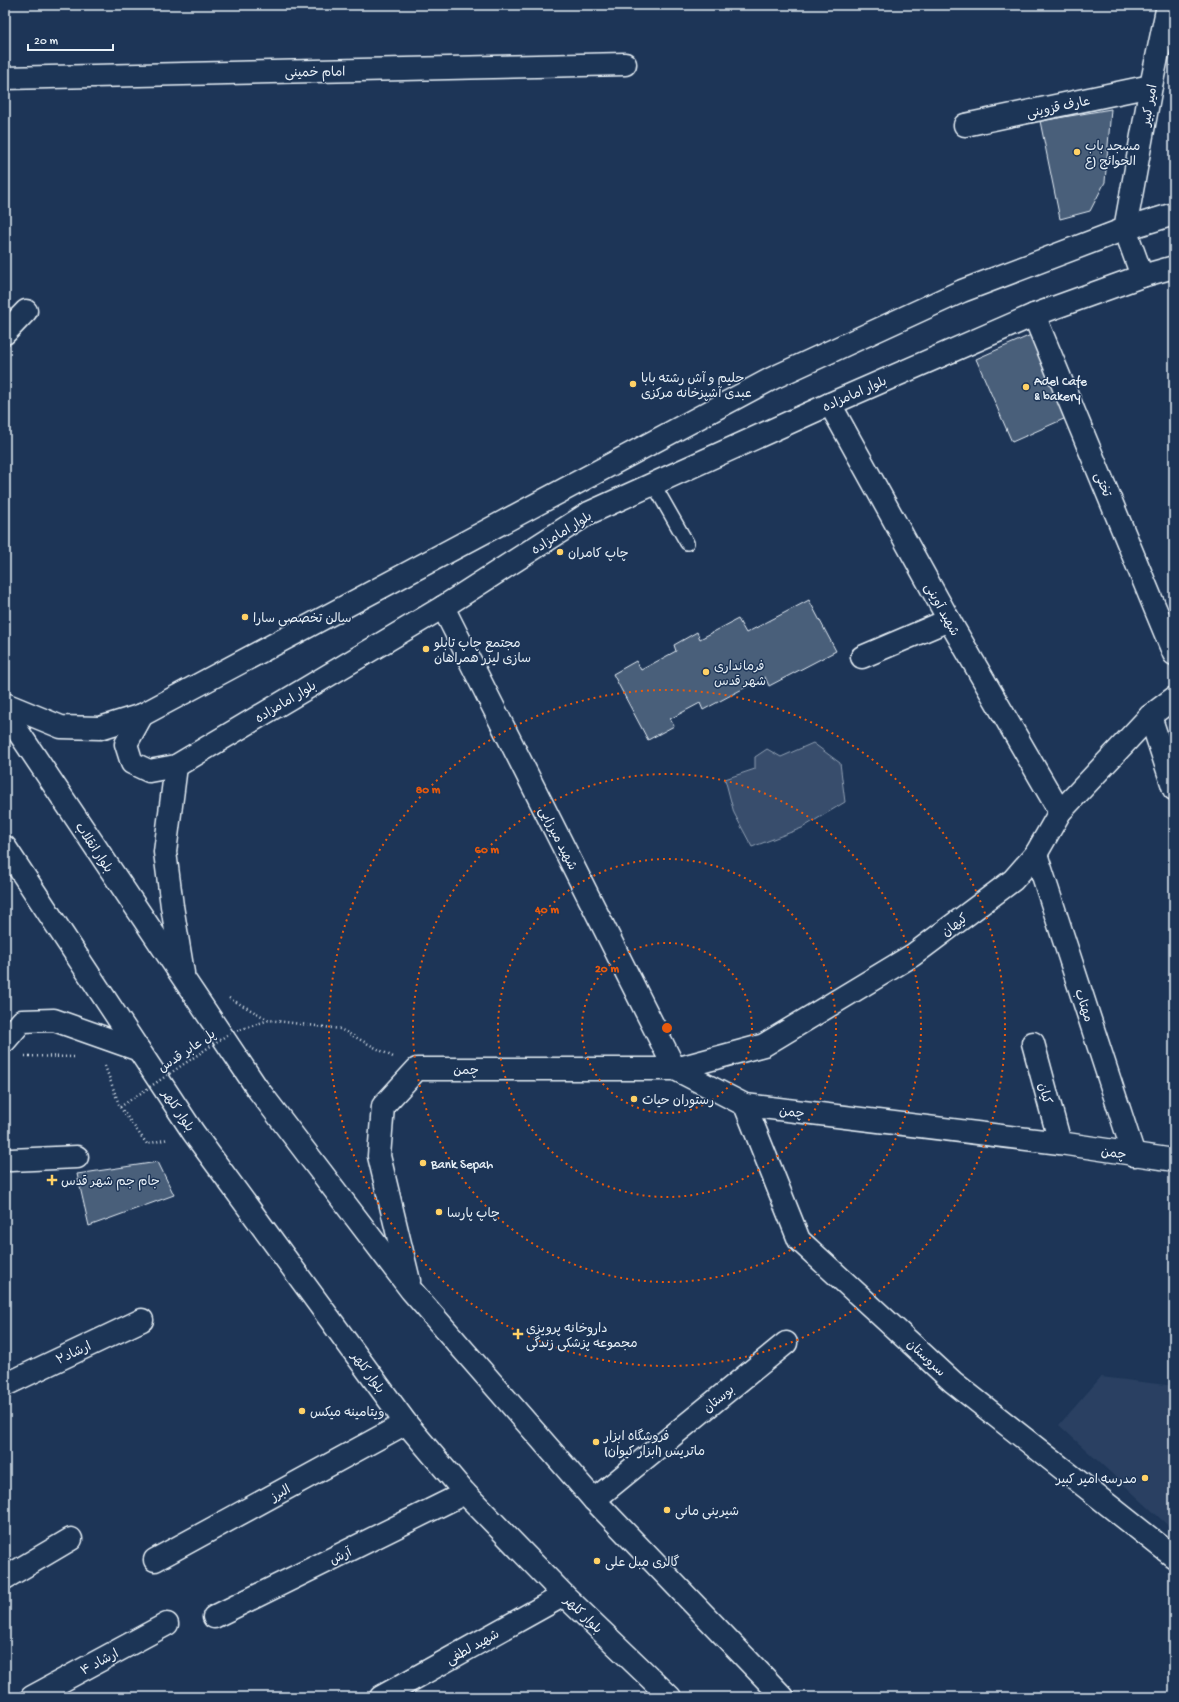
<svg xmlns="http://www.w3.org/2000/svg" width="1179" height="1702" font-family="'Gochi Hand','Playpen Sans Arabic',sans-serif">
<rect width="100%" height="100%" fill="#1d3557"/>
<filter id="ink" filterUnits="userSpaceOnUse"><feTurbulence type="fractalNoise" baseFrequency=".025" numOctaves="2"/><feDisplacementMap in="SourceGraphic" scale="8" xChannelSelector="R" yChannelSelector="G"/><feConvolveMatrix kernelMatrix="1 2 1 2 8 2 1 2 1" color-interpolation-filters="sRGB"/></filter>
<g filter="url(#ink)">
<!-- built -->
<polygon fill="#2a4162" points="1101,1377 1174,1386 1174,1531 1059,1425"/>
<!-- green -->
<polygon fill="#374d6c" stroke="#909fb2" points="813,743 840,763 845,802 802,828 752,847 734,813 725,779 755,769 755,757 767,749 781,757"/>
<!-- building -->
<g fill="#495e7a" stroke="#e8f1f8">
<polygon points="1111,109 1105,182 1090,211 1060,219 1040,121"/>
<polygon points="1040,331 1075,414 1012,442 976,359"/>
<polygon points="809,600 836,651 769,686 765,677 703,710 700,703 670,719 674,726 648,740 613,674 636,661 641,670 676,651 674,645 697,632 700,639 738,619 746,633"/>
<polygon points="158,1162 174,1195 89,1226 77,1174"/>
</g>
<g fill="none" stroke-linecap="round" stroke-linejoin="round">
<defs>
<polyline id="lane" points="654,485 687,543"/>
<g id="street">
<polyline points="5,78 625,64"/>
<polyline points="965,125 1151,86"/>
<polyline points="1142,276 1125,229 1151,86 1168,5"/>
<polyline points="1034,315 1174,654"/>
<polyline points="5,333 26,311"/>
<polyline points="830,404 949,620 1060,812"/>
<polyline points="443,607 675,1069 764,1045 913,955 1013,880 1036,854 1060,812 1150,716 1174,698"/>
<polyline points="862,657 949,620"/>
<polyline points="1150,716 1174,789"/>
<polyline points="1036,854 1134,1155"/>
<polyline points="1033,1043 1060,1143"/>
<polyline points="745,1105 799,1240 953,1382 1174,1557"/>
<polyline points="5,1159 11,1160 77,1157"/>
<polyline points="5,1385 142,1320"/>
<polyline points="594,1500 786,1343"/>
<polyline points="155,1560 406,1423"/>
<polyline points="5,1578 71,1539"/>
<polyline points="214,1617 465,1493"/>
<polyline points="32,1697 167,1624"/>
<polyline points="381,1697 564,1595"/>
</g>
<g id="secondary">
<polyline points="5,704 61,727 100,728 142,715 773,378 962,291 1125,229 1174,214"/>
<polyline points="5,712 257,1088 411,1290 594,1500 783,1697"/>
<polyline points="142,715 126,744 132,763 149,771 176,766 443,607 589,513 830,404 1034,315 1142,276 1174,267"/>
<polyline points="176,766 165,852 172,906 183,973"/>
<polyline points="5,847 193,1132 406,1423 465,1493 564,1595 670,1697"/>
<polyline points="5,1041 22,1021 54,1020 139,1050"/>
<polyline points="409,1281 379,1156 383,1106 417,1069 675,1069 745,1105 1060,1143 1174,1160"/>
</g>
</defs>
<!-- lane casing -->
<use href="#lane" stroke="#e8f1f8" stroke-width="16"/>
<!-- street casing -->
<use href="#street" stroke="#e8f1f8" stroke-width="25"/>
<!-- secondary casing -->
<use href="#secondary" stroke="#e8f1f8" stroke-width="25"/>
<!-- path -->
<g stroke="#e8f1f8" stroke-width="2.5" stroke-dasharray="1 3" stroke-linecap="butt">
<polyline points="229,998 269,1020 340,1029 393,1057"/>
<polyline points="25,1056 76,1057"/>
<polyline points="105,1066 120,1107 147,1144 168,1139"/>
</g>
<!-- lane -->
<use href="#lane" stroke="#1d3557" stroke-width="13"/>
<!-- street -->
<use href="#street" stroke="#1d3557" stroke-width="22"/>
<!-- secondary -->
<use href="#secondary" stroke="#1d3557" stroke-width="22"/>
<!-- path-bridge -->
<polyline stroke="#e8f1f8" stroke-width="2.5" stroke-dasharray="1 3" stroke-linecap="butt" points="120,1107 230,1033 269,1020"/>
</g>
</g>
<!-- distance rings -->
<g fill="none" stroke="#e8590c" stroke-width="2" stroke-dasharray="2 4">
<circle cx="667" cy="1028" r="85"/>
<circle cx="667" cy="1028" r="169"/>
<circle cx="667" cy="1028" r="254"/>
<circle cx="667" cy="1028" r="338"/>
</g>
<!-- markers -->
<g fill="#ffd166" stroke="#1d3557" stroke-width="1.5">
<circle cx="1077" cy="152" r="4"/>
<circle cx="633" cy="384" r="4"/>
<circle cx="1026" cy="387" r="4"/>
<circle cx="560" cy="552" r="4"/>
<circle cx="245" cy="617" r="4"/>
<circle cx="426" cy="649" r="4"/>
<circle cx="706" cy="672" r="4"/>
<circle cx="634" cy="1099" r="4"/>
<circle cx="423" cy="1163" r="4"/>
<path d="M50 1174h4v4h4v4h-4v4h-4v-4h-4v-4h4z"/>
<circle cx="439" cy="1212" r="4"/>
<path d="M516 1328h4v4h4v4h-4v4h-4v-4h-4v-4h4z"/>
<circle cx="302" cy="1411" r="4"/>
<circle cx="596" cy="1442" r="4"/>
<circle cx="1145" cy="1478" r="4"/>
<circle cx="667" cy="1510" r="4"/>
<circle cx="597" cy="1561" r="4"/>
</g>
<g text-anchor="middle" stroke-width="3" stroke-linejoin="round" paint-order="stroke">
<!-- street labels -->
<g font-size="13" fill="#e8f1f8" stroke="#1d3557">
<text transform="translate(315 71) rotate(-1)" y="5">امام خمینی</text>
<text transform="translate(1148 105) rotate(-80)" y="5">امیر کبیر</text>
<text transform="translate(1058 106) rotate(-12)" y="5">عارف قزوینی</text>
<text transform="translate(854 393) rotate(-24)" y="5">بلوار امامزاده</text>
<text transform="translate(1104 484) rotate(68)" y="5">تختی</text>
<text transform="translate(561 532) rotate(-32)" y="5">بلوار امامزاده</text>
<text transform="translate(943 609) rotate(61)" y="5">شهید آوینی</text>
<text transform="translate(285 701) rotate(-31)" y="5">بلوار امامزاده</text>
<text transform="translate(559 838) rotate(63)" y="5">شهید میرزایی</text>
<text transform="translate(95 847) rotate(56)" y="5">بلوار انقلاب</text>
<text transform="translate(954 924) rotate(-37)" y="5">کیهان</text>
<text transform="translate(1085 1005) rotate(72)" y="5">مهتاب</text>
<text transform="translate(186 1050) rotate(-34)" y="5">پل عابر قدس</text>
<text x="466" y="1074">چمن</text>
<text transform="translate(1046 1093) rotate(75)" y="5">کیان</text>
<text transform="translate(179 1110) rotate(56)" y="5">بلوار کلهر</text>
<text transform="translate(792 1111) rotate(7)" y="5">چمن</text>
<text transform="translate(1114 1152) rotate(9)" y="5">چمن</text>
<text transform="translate(73 1352) rotate(-25)" y="5">ارشاد۲</text>
<text transform="translate(927 1357) rotate(43)" y="5">سروستان</text>
<text transform="translate(369 1372) rotate(54)" y="5">بلوار کلهر</text>
<text transform="translate(718 1398) rotate(-39)" y="5">بوستان</text>
<text transform="translate(280 1492) rotate(-29)" y="5">البرز</text>
<text transform="translate(340 1555) rotate(-26)" y="5">آرش</text>
<text transform="translate(584 1614) rotate(44)" y="5">بلوار کلهر</text>
<text transform="translate(472 1646) rotate(-29)" y="5">شهید لطفی</text>
<text transform="translate(99 1661) rotate(-28)" y="5">ارشاد ۴</text>
</g>
<!-- poi labels -->
<g font-size="13" fill="#e8f1f8" stroke="#1d3557" text-anchor="start">
<text x="1085" y="150">مسجد باب<tspan x="1085" dy="15">الحوائج (ع</tspan></text>
<text x="641" y="382">حلیم و آش رشته بابا<tspan x="641" dy="15">عبدی آشپزخانه مرکزی</tspan></text>
<text x="1034" y="385">Adel Cafe<tspan x="1034" dy="15">&amp; bakery</tspan></text>
<text x="568" y="557">چاپ کامران</text>
<text x="253" y="622">سالن تخصصی سارا</text>
<text x="434" y="647">مجتمع چاپ تابلو<tspan x="434" dy="15">سازی لیزر همراهان</tspan></text>
<text x="714" y="670">فرمانداری<tspan x="714" dy="15">شهر قدس</tspan></text>
<text x="642" y="1104">رستوران حیات</text>
<text x="431" y="1168">Bank Sepah</text>
<text x="61" y="1185">جام جم شهر قدس</text>
<text x="447" y="1217">چاپ پارسا</text>
<text x="526" y="1332">داروخانه پرویزی<tspan x="526" dy="15">مجموعه پزشکی زندگی</tspan></text>
<text x="310" y="1416">ویتامینه میکس</text>
<text x="604" y="1440">فروشگاه ابزار<tspan x="604" dy="15">ماتریس (ابزار کیوان)</tspan></text>
<text x="1137" y="1483" text-anchor="end">مدرسه امیر کبیر</text>
<text x="675" y="1515">شیرینی مانی</text>
<text x="605" y="1566">گالری مبل علی</text>
</g>
</g>
<circle cx="667" cy="1028" r="6" fill="#e8590c" stroke="#1d3557" stroke-width="2"/>
<g font-size="12" text-anchor="middle" font-weight="bold" fill="#e8590c" stroke="#1d3557" stroke-width="3" stroke-linejoin="round" paint-order="stroke">
<text x="428" y="793">80 m</text>
<text x="487" y="853">60 m</text>
<text x="547" y="913">40 m</text>
<text x="607" y="972">20 m</text>
</g>
<!-- margin -->
<rect width="1179" height="1702" fill="none" stroke="#1d3557" stroke-width="20"/>
<rect x="10" y="10" width="1159" height="1682" fill="none" stroke="#e8f1f8" stroke-width="1.5" filter="url(#ink)"/>
<!-- scale -->
<path d="M28 44v6h85v-6" fill="none" stroke="#e8f1f8" stroke-width="2"/>
<text x="34" y="44" font-size="12" fill="#e8f1f8" stroke="#1d3557" stroke-width="3" paint-order="stroke">20 m</text>
</svg>
